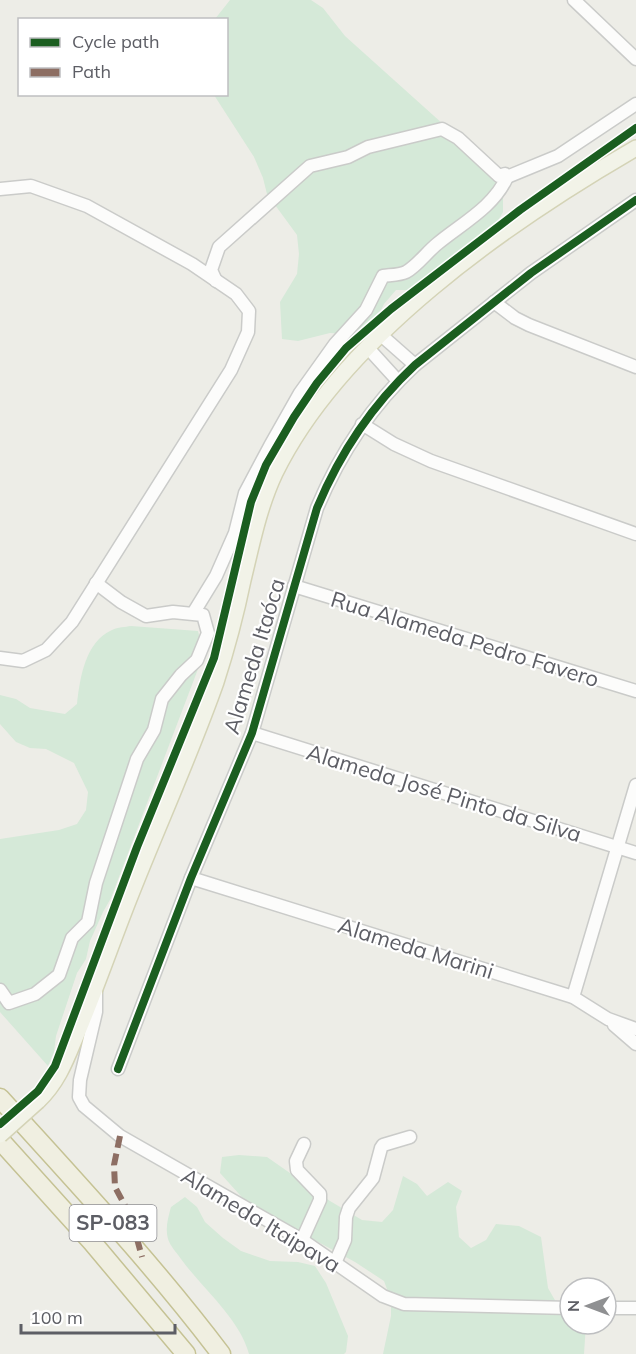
<svg xmlns="http://www.w3.org/2000/svg" width="636" height="1354" font-family="Mulish,sans-serif">
<rect width="100%" height="100%" fill="#edede7"/>
<!-- green -->
<g fill="#d5e9d8">
<polygon points="230,0 311,0 323,8 345,36 483,160 498,179 503,193 503,212 495,226 445,270 415,290 396,290 384,304 377,318 363,328 349,334 330,333 298,341 282,339 280,302 297,274 299,254 297,235 267,194 263,178 254,157 214,95 226,94 226,20 215,19"/>
<path d="M131 626 198 631 202 647 198 669 111 898 103 912 90 941 86 959 77 973 56 1036 54 1052 48 1066 0 1012V839L59 830 77 824 86 810 88 792 74 763 46 749 30 748 16 742 0 724V695L16 699 30 708 65 714 77 704C80 678 85 642 112 630 118 627 125 627 131 626Z"/>
<polygon points="239,1155 267,1157 330,1201 362,1220 382,1222 393,1210 403,1176 417,1184 427,1196 448,1182 462,1191 456,1207 459,1237 471,1248 486,1240 496,1224 519,1226 541,1237 548,1288 556,1302 570,1302 570,1324 586,1324 584,1354 383,1354 391,1316 391,1300 384,1281 355,1262 248,1204 220,1173 222,1157"/>
<path d="M185 1197 197 1207 205 1222 223 1238 241 1251 270 1261 298 1262 315 1266 326 1283 348 1336 346 1352 344 1354H249C240 1319 202 1288 181 1259 177 1253 170 1246 168 1239 165 1228 168 1218 171 1207Z"/>
</g>
<g fill="none" stroke-linecap="round" stroke-linejoin="round">
<defs>
<g id="minor">
<polyline points="574,0 636,59"/>
<polyline points="507,177 558,156 636,104"/>
<polyline points="0,189 31,186 87,206 192,264 236,294 249,311 248,332 231,370 72,622 46,650 23,661 0,658"/>
<polyline points="494,302 515,318 529,325 636,367"/>
<polyline points="381,335 415,365"/>
<polyline points="368,348 398,381"/>
<polyline points="362,424 394,444 431,461 636,534"/>
<polyline points="294,586 636,691"/>
<path d="M194 612 216 576 235 533 245 493 270 446 300 393 335 344 366 310 383 276C390 275 400 275 406 272 417 266 427 252 437 244 461 224 494 207 507 177L505 174 499 176 458 138 442 129 368 147 348 157 310 166 219 247 211 270 216 281"/>
<polyline points="252,733 636,853"/>
<polyline points="191,878 573,997 608,1019 636,1029"/>
<polyline points="96,989 96,1012 80,1080 79,1097 84,1106 120,1136 302,1240 383,1296 404,1304 570,1308"/>
<polyline points="0,990 9,1003 35,994 59,975 72,938 88,922 96,883 137,759 154,730 162,699 181,675 197,660 208,633 203,615 173,612 146,616 121,602 96,583"/>
<polyline points="573,997 636,785"/>
<polyline points="614,1025 636,1044"/>
<path d="M118 1069 191 878 252 733 317 508C340 453 371 406 415 365L531 273 636 200"/>
<polyline points="302,1240 320,1200 320,1194 297,1170 296,1161 304,1144"/>
<polyline points="335,1263 345,1240 346,1217 349,1208 373,1178 381,1148 383,1145 410,1137"/>
<polyline points="606,1308 636,1308"/>
</g>
<path id="major" d="M38 1101C59 1081 67 1057 78 1031 97 986 113 939 131 894 159 823 191 753 216 682 227 648 236 614 243 580 252 543 259 507 275 473 341 338 508 222 636 148"/>
<g id="highway">
<path d="M0 1098C75 1181 153 1264 221 1354"/>
<polyline points="0,1140 92,1242 186,1354"/>
</g>
</defs>
<!-- minor casing -->
<use href="#minor" stroke="#cacbc9" stroke-width="15"/>
<!-- major casing -->
<use href="#major" stroke="#d4d3b6" stroke-width="18"/>
<!-- highway casing -->
<use href="#highway" stroke="#c5c294" stroke-width="21"/>
<!-- minor -->
<use href="#minor" stroke="#fcfcfb" stroke-width="12"/>
<!-- major -->
<use href="#major" stroke="#f2f3e8" stroke-width="15"/>
<!-- highway -->
<use href="#highway" stroke="#f0efe1" stroke-width="18"/>
<defs>
<polyline id="major-bridge" points="0,1135 38,1101"/>
</defs>
<!-- major-bridge casing -->
<use href="#major-bridge" stroke="#d4d3b6" stroke-width="18" stroke-linecap="butt"/>
<!-- major-bridge -->
<use href="#major-bridge" stroke="#f2f3e8" stroke-width="15"/>
<!-- quiet -->
<polyline stroke="#8d6e63" stroke-width="6" stroke-dasharray="12 6" stroke-linecap="butt" points="120,1136 114,1165 115,1187 131,1217 142,1257"/>
<defs>
<g id="cycleway">
<path d="M118 1069 191 878 252 733 317 508C340 453 371 406 415 365L531 273 636 200"/>
<polyline points="0,1124 38,1091 55,1066 137,847 214,658 251,502 266,465 294,417 317,383 346,348 391,309 520,210 636,128"/>
</g>
</defs>
<!-- cycleway casing -->
<use href="#cycleway" stroke="#fff" stroke-width="11"/>
<!-- cycleway -->
<use href="#cycleway" stroke="#1b5e20" stroke-width="8"/>
</g>
<g text-anchor="middle" stroke-width="4.5" stroke-linejoin="round" paint-order="stroke">
<!-- shield labels -->
<rect fill="#fff" stroke="#8e8e93" stroke-width="1.5" x="69.5" y="1205" width="87" height="36" rx="4.5"/>
<g font-size="21" font-weight="bold" fill="#5d5e65">
<text x="113" y="1230">SP-083</text>
</g>
<!-- street labels -->
<g font-size="22" fill="#5d5e65" stroke="#fff">
<text transform="translate(465 639) rotate(17)" y="8">Rua Alameda Pedro Favero</text>
<text transform="translate(254 656) rotate(-73)" y="8">Alameda Itaóca</text>
<text transform="translate(444 793) rotate(17)" y="8">Alameda José Pinto da Silva</text>
<text transform="translate(416 948) rotate(17)" y="8">Alameda Marini</text>
<text transform="translate(261 1220) rotate(31)" y="8">Alameda Itaipava</text>
</g>
</g>
<!-- legend -->
<rect x="18" y="18" width="210" height="78" fill="#ffffff" stroke="#bebfc1" stroke-width="1.5"/>
<rect x="30" y="38" width="30" height="9" fill="#1b5e20" stroke="#bebfc1" stroke-width="1.5"/>
<text x="72" y="48" font-size="18" fill="#5d5e65">Cycle path</text>
<rect x="30" y="68" width="30" height="9" fill="#8d6e63" stroke="#bebfc1" stroke-width="1.5"/>
<text x="72" y="78" font-size="18" fill="#5d5e65">Path</text>
<!-- north arrow -->
<g transform="translate(588 1306) rotate(270)"><circle r="28" fill="#ffffff" stroke="#bebfc1" stroke-width="1.5"/>
<path d="M0-4.5L10 22L0 15L-10 22Z" fill="#8f9092"/>
<text y="-9" font-size="16" font-weight="bold" text-anchor="middle" fill="#5d5e65">N</text>
</g>
<!-- scale -->
<path d="M21 1324v9h154v-9" fill="none" stroke="#5d5e65" stroke-width="3"/>
<text x="30" y="1324" font-size="18" fill="#5d5e65" stroke="#ffffff" stroke-width="4.5" paint-order="stroke">100 m</text>
</svg>
